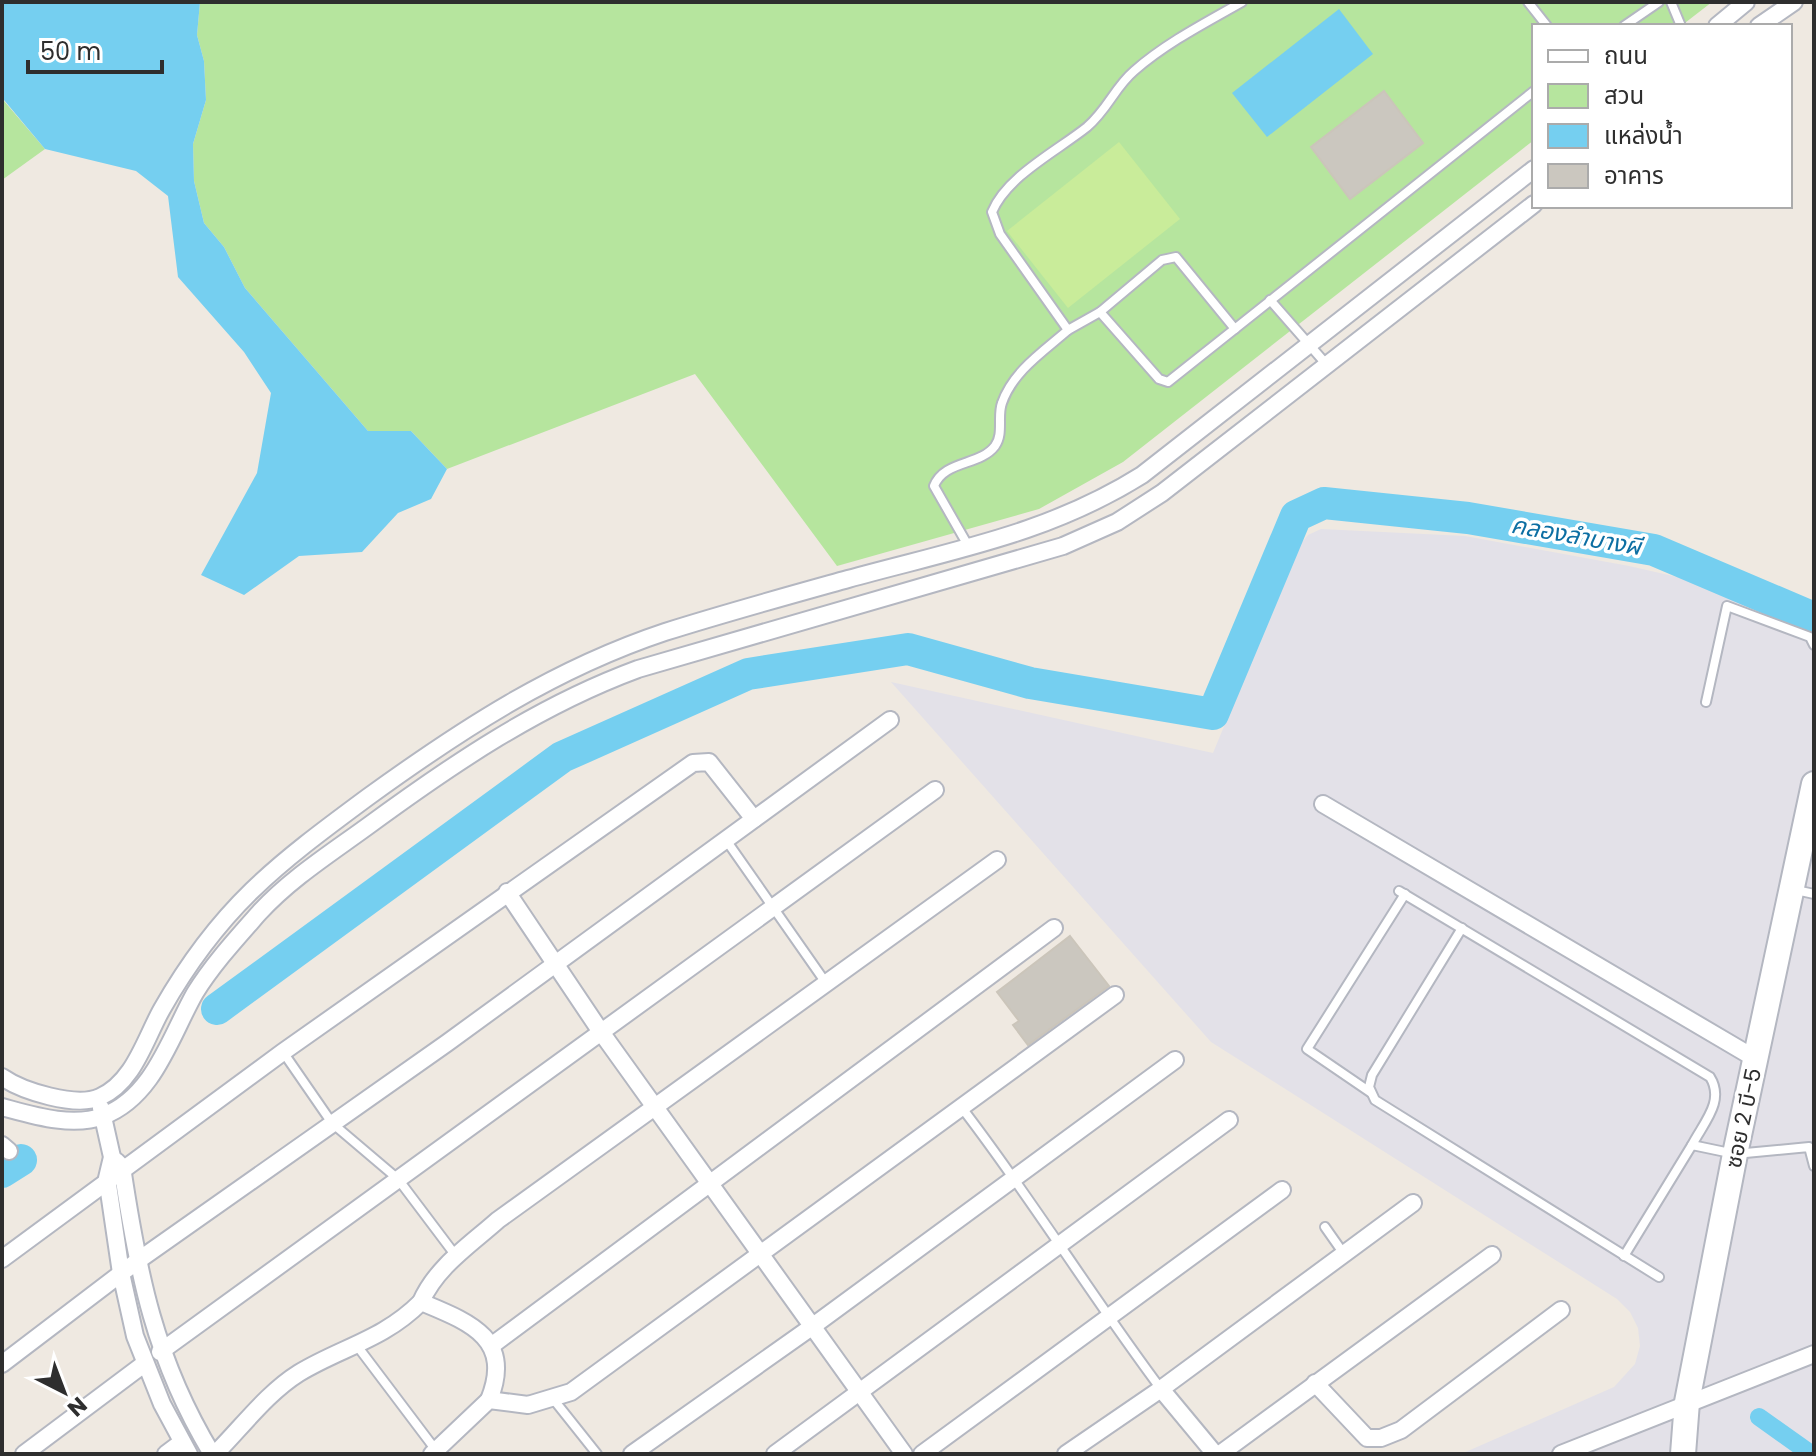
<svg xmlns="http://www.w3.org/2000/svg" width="1816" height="1456" font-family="Poppins,'Noto Sans Thai',sans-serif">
<rect width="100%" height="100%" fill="#efe9e1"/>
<!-- industrial -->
<polygon fill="#e3e1e8" points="1321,529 1465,536 1629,566 1708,584 1814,634 1814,1454 1461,1454 1614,1387 1635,1364 1640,1346 1638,1328 1630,1312 1617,1299 1211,1042 891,682 1213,753 1298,547 1308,535"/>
<!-- green -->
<g fill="#b6e59e">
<polygon points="200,2 1712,2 1681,26 1534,26 1534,140 1123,462 1039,509 837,566 695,374 447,469 411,431 368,431 245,288 224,247 204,223 194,181 193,144 206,100 204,61 197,35"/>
<polygon points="2,74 4,101 45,149 2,180"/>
</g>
<!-- pitch -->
<polygon fill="#c9ec9a" points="1119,142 1180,219 1068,308 1007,231"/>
<!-- water -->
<g fill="#75cff0">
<polygon points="5,2 200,2 197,35 204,61 206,100 193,144 194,181 204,223 224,247 245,288 368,431 411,431 447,469 431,499 398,513 362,552 299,556 244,595 201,575 257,473 271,393 244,352 178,277 168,196 136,171 45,149 4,100 2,9"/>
<polygon points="1339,9 1373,54 1267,137 1232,93"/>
</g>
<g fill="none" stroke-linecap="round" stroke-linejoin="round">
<!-- canal -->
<polyline stroke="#75cff0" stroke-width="18" points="1759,1417 1811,1454"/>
<!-- river -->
<g stroke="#75cff0" stroke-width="32">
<polyline points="217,1009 562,757 748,674 908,649 1030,683 1213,714 1296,516 1324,503 1468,518 1654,550 1814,618"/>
<polyline points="2,1172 21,1160"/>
</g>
</g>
<!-- building -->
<g fill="#cbc7bf" stroke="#cbc5ba" stroke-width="2">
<polygon points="1384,91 1423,143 1350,199 1311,147"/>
<polygon points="1070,936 1109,986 1028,1045 1013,1025 1019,1021 997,992"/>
</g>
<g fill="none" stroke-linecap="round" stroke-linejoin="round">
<defs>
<g id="lane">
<polyline points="1528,2 1547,26"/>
<polyline points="1671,2 1681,26"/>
<polyline points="1624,26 1659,2"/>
<polyline points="1270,300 1327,365"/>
<polyline points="1100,312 1159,379 1168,382 1534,91"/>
<path d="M1235 329 1176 257 1162 260 1100 312 1068 330 1000 234 992 212C1007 176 1057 151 1087 127 1108 109 1115 87 1134 71 1166 43 1205 23 1242 2"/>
<path d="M970 549 934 486C944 460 980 466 995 446 1004 434 997 416 1002 403 1013 371 1044 351 1068 330"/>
<polyline points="1706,702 1727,606 1810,637 1814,645"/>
<polyline points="726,840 826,983"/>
<polyline points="1796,890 1814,894"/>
<path d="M1399 891 1710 1077C1725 1101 1704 1122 1692 1145"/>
<polyline points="1462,928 1372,1075 1369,1087 1375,1100 1659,1277"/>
<polyline points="283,1052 332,1123 398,1179 456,1256"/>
<polyline points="1370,1092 1307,1049 1405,894"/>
<path d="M962 1108C1032 1199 1092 1297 1161 1389"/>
<polyline points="1325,1227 1344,1254"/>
<polyline points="1624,1256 1692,1145 1735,1154 1809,1147 1814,1166"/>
<polyline points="358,1347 435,1449"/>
<polyline points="554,1400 597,1454"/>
</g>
<g id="street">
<polyline points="1717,26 1746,2"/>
<polyline points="1759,26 1794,2"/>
<polyline points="1323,804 1756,1059"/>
<polyline points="507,892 601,1032 904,1454"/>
<path d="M2 1077C22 1091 76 1108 100 1097 134 1082 145 1039 162 1009 220 907 276 865 368 797 462 729 554 669 665 632 725 613 787 596 848 579 953 550 1048 534 1142 475L1534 169"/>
<path d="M2 1107C32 1115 72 1128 103 1116 154 1097 171 1035 195 993 213 964 237 938 259 913 290 879 331 853 368 826 454 763 538 706 638 669L1063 546 1117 522 1162 493 1534 204"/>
<polyline points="101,1108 112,1157 107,1178 121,1273 135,1336 162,1404 189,1454"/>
<polyline points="2,1145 9,1151"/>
<path d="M116 1161 122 1167C138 1274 155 1360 212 1454"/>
<polyline points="2,1259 283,1052 693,763 709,762 754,819"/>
<path d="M421 1302C436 1267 470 1245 498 1220L997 860"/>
<polyline points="491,1346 1054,928"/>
<polyline points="160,1352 935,790"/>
<polyline points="2,1364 136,1262 447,1043 890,720"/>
<polyline points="1315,1383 1367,1438 1381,1438 1401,1430 1561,1310"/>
<polyline points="1161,1389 1215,1454"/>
<polyline points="24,1454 144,1364"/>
<polyline points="166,1454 182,1442"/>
<path d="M215 1454C242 1427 267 1393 299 1373 342 1347 383 1340 421 1302 469 1322 514 1338 489 1400"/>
<polyline points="432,1454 489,1400 528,1405 571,1392 1115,995"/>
<polyline points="632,1454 813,1326 1175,1060"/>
<polyline points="775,1454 1229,1120"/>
<polyline points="922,1454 1282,1190"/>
<polyline points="1066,1454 1161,1389 1413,1203"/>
<polyline points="1220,1454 1492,1255"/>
<polyline points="1561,1454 1814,1354"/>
</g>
<polyline id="secondary" points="1683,1454 1687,1402 1735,1154 1814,784"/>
</defs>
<!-- lane casing -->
<use href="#lane" stroke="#b4b7c1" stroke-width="12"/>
<!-- street casing -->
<use href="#street" stroke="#b4b7c1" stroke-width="20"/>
<!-- secondary casing -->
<use href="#secondary" stroke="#b4b7c1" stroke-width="28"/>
<!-- lane -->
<use href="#lane" stroke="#fff" stroke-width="8"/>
<!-- street -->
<use href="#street" stroke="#fff" stroke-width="16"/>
<!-- secondary -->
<use href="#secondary" stroke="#fff" stroke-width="24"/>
</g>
<g text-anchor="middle" stroke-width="7" stroke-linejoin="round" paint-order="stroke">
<!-- street labels -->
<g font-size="22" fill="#2e2e2e" stroke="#fff">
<text transform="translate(1743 1118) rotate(-78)" y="8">ซอย 2 บี-5</text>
</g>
<!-- water labels -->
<g font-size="24" font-style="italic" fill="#0d6fa3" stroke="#fff">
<text transform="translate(1576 536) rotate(10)" y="8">คลองลำบางผี</text>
</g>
</g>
<!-- border -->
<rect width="1816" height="1456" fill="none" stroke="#2e2e2e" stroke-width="8"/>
<!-- legend -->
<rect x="1532" y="24" width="260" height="184" fill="#ffffff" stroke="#ababab" stroke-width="2"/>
<rect x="1548" y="50" width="40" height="12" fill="#ffffff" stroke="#ababab" stroke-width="2"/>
<text x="1604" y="64" font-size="24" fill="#2e2e2e">ถนน</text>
<rect x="1548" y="84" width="40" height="24" fill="#b6e59e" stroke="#ababab" stroke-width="2"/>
<text x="1604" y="104" font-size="24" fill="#2e2e2e">สวน</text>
<rect x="1548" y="124" width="40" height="24" fill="#75cff0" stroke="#ababab" stroke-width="2"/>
<text x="1604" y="144" font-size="24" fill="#2e2e2e">แหล่งน้ำ</text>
<rect x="1548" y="164" width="40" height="24" fill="#cbc7bf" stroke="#ababab" stroke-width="2"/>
<text x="1604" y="184" font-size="24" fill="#2e2e2e">อาคาร</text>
<!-- north arrow -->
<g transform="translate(64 1392) rotate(138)" stroke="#ffffff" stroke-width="6" paint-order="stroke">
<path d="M0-6L14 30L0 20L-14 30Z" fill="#2e2e2e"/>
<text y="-12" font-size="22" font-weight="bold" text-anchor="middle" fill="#2e2e2e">N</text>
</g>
<!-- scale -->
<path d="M28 60v12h134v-12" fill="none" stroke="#2e2e2e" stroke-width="4"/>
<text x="40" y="60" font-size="24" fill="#2e2e2e" stroke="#ffffff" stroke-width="6" paint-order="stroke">50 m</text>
</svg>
